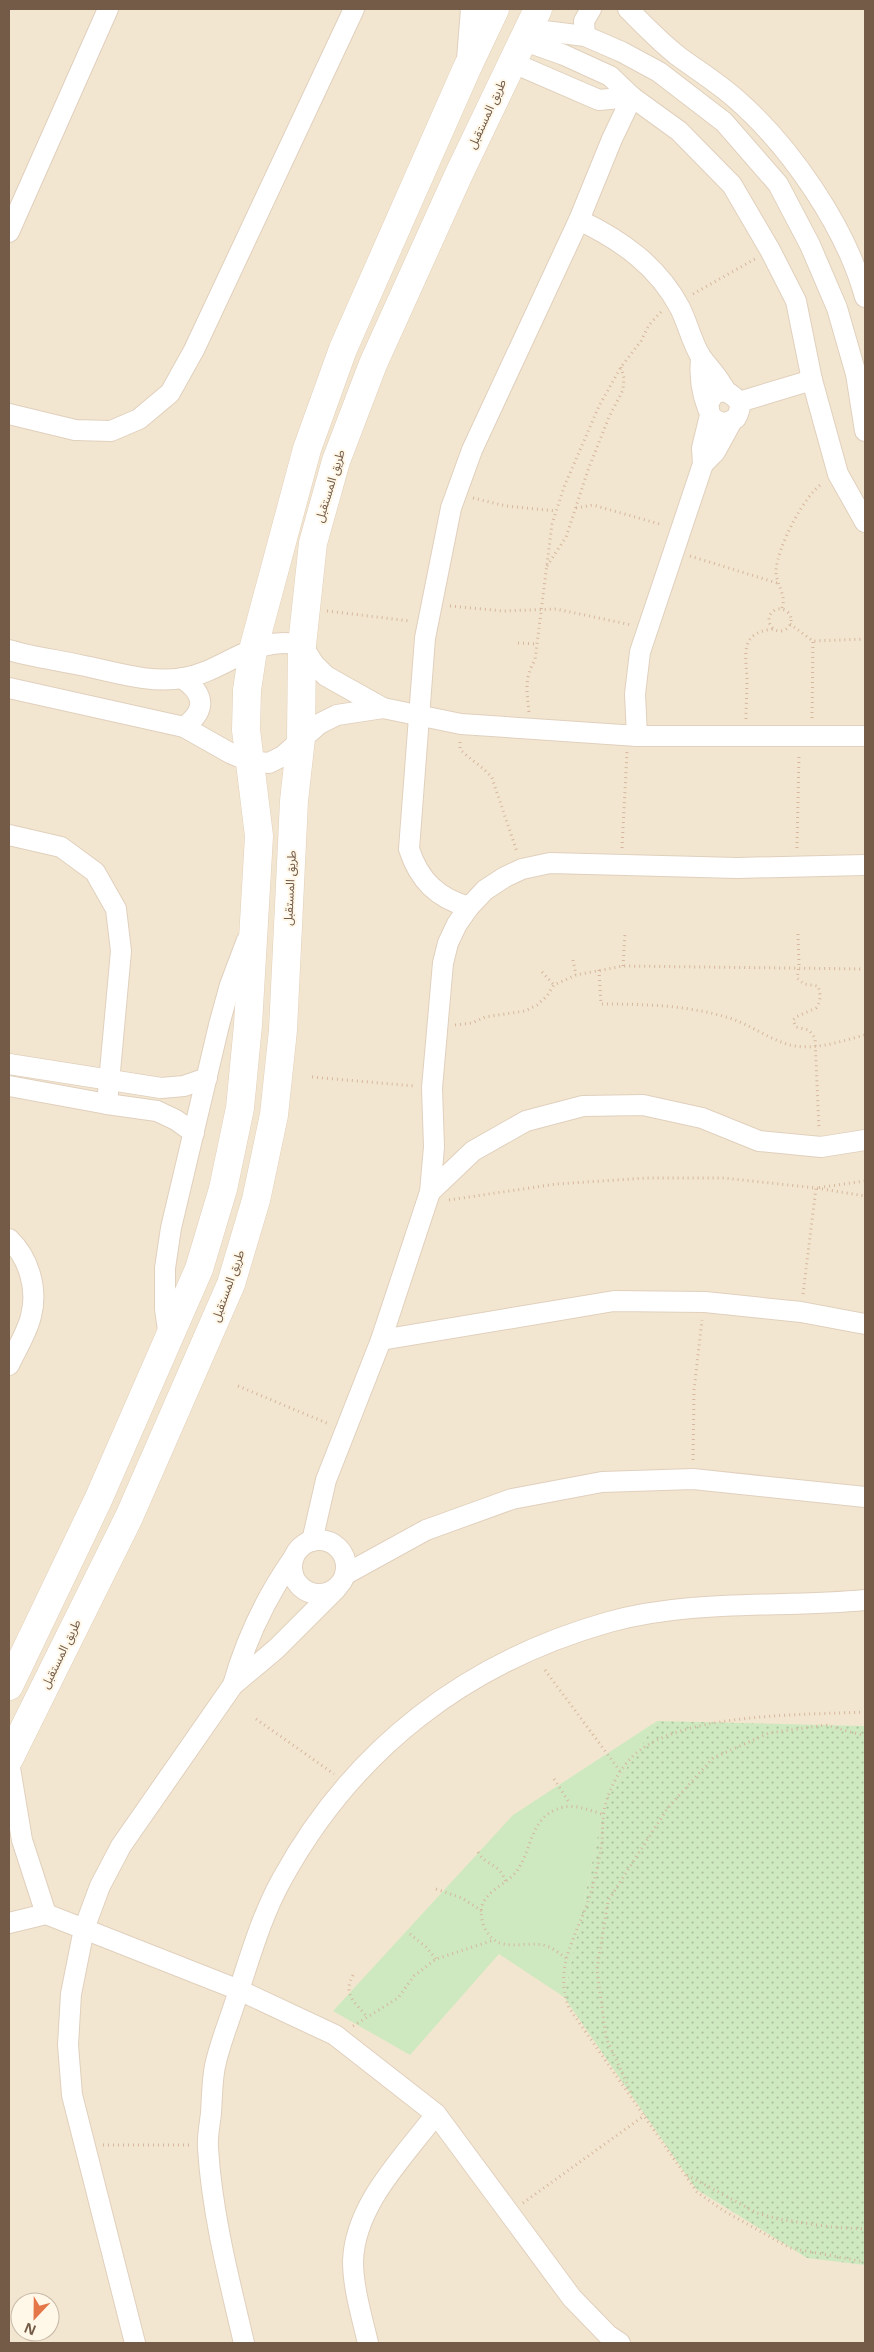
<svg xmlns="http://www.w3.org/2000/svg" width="874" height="2352" font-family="'Open Sans','Noto Sans Arabic',sans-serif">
<defs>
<pattern id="grass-dots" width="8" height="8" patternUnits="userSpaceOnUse" patternTransform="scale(1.25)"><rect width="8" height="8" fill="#cee9c0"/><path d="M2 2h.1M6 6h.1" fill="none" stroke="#acc09e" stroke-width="1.8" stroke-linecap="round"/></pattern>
</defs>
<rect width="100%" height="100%" fill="#fcf3e1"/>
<!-- residential -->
<path fill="#f3e6d0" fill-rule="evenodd" d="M9 9H865V2343H9ZM20 2302H50V2332H20Z"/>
<!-- grass -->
<polygon fill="url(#grass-dots)" points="657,1721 865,1726 865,2265 807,2258 696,2189 564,1997 605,1801"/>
<!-- park -->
<polygon fill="#cee9c0" points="657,1721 605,1801 564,1997 499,1954 410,2055 333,2011 513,1815"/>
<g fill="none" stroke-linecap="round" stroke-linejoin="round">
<defs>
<g id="street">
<path d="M628 9C644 25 660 42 678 56 697 70 718 83 736 99 790 146 846 227 865 297"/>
<polyline points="528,29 585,36 622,52 659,72 724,122 778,184 810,245 837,308 856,374 865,431"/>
<polyline points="585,36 584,21 591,9"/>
<polyline points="522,40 564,55 610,76 632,97 679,131 732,185 770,250 796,301 812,380 838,474 865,522"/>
<polyline points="467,59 471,9"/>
<polyline points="511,62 599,100 632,97"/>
<path d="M579 220C621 240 658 266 680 308 688 324 692 343 701 357 708 367 716 374 722 385 723 385 726 391 726 391 737 399 745 402 736 418 727 425 718 424 710 415L708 403 715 393 726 391"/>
<polyline points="9,232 108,9"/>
<path d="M701 357C699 376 701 391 708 409"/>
<polyline points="739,402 812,380"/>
<polyline points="9,414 75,430 111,431 139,419 170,393 194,350 354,9"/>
<polyline points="703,464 715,452 732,421"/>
<path d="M9 650C32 657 57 660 80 665 112 671 149 684 183 678 227 671 253 634 302 645L314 664 326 676 383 708 461 724 637 736H865"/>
<path d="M182 678C205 694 207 710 184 727"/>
<polyline points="9,688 184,727 230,753 249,761 269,763 283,756 319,724 337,715 383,708"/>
<polyline points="637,736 635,694 640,652 703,464 702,448 710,415"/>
<polyline points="9,835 61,847 95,872 116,909 121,951 107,1104"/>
<path d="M469 907C437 898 419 880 409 849L425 638 451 508 472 450 579 220 612 139 632 97"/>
<polyline points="9,1064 161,1088 184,1086 207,1078"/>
<polyline points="9,1086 107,1104 157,1111 176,1120 194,1133"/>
<polyline points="430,1192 473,1151 526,1121 583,1106 643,1105 702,1118 759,1141 821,1147 865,1140"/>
<path d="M9 1239C29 1258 38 1289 31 1316 27 1333 16 1350 9 1365"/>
<polyline points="169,1337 165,1309 165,1268 171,1228 219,1025 230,985 247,940"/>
<polyline points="381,1340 614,1301 705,1302 801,1312 865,1324"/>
<circle cx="319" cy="1567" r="27"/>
<polyline points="312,1541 326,1480 381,1340 430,1192 434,1147 432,1088 443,963 448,943 457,924 469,907 485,890 505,877 522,869 550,863 737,868 865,865"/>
<polyline points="346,1574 426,1530 512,1499 602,1482 693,1479 865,1497"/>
<path d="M233 1685C246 1639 265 1599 292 1560"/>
<polyline points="9,1762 22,1840 46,1914"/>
<polyline points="9,1923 46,1914 239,1990 335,2035 436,2114 572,2298 608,2335 620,2343"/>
<polyline points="135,2343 72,2095 68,2045 71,1994 84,1929 100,1886 121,1846 233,1685 276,1649 336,1589"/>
<path d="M244 2343C229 2279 212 2214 208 2148 207 2136 210 2124 211 2113 212 2097 212 2081 215 2066 220 2042 231 2017 238 1993 251 1954 262 1915 282 1879 354 1748 467 1662 609 1622 691 1599 781 1608 865 1600"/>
<path d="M368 2343C362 2317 353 2288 353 2261 355 2204 404 2157 436 2114"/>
</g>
<g id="secondary">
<polyline points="9,1686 98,1500 199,1269 223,1189 240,1108 248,1025 259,836 246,730 247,690 253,650 307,449 343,349 467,68 495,9"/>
<polyline points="9,1759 129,1517 231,1284 256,1200 274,1115 283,1030 294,801 301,738 302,645 313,543 336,461 373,364 458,176 538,9"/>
</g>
</defs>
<!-- street casing -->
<use href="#street" stroke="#e0d0bd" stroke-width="22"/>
<!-- secondary casing -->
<use href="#secondary" stroke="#e2cfb8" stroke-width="29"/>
<!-- path -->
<g stroke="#d5b79d" stroke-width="3" stroke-dasharray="1 4" stroke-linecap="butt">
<polyline points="693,294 755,259"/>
<polyline points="473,498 506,506 556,511"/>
<polyline points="576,508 593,505 663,525"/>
<polyline points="690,556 777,583"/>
<polyline points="547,566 566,537 588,470 609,417 623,390 624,378 621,367"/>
<polyline points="450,606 503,611 556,609 632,625"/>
<path d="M782 608C787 595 776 585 776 571 777 548 804 495 823 483"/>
<circle cx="780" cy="620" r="11"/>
<polyline points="327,611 410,621"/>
<polyline points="790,624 813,641 865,639"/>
<polyline points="518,643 536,644"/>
<path d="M529 712C527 692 524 678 535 660L552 524 564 487 599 406 621 367 641 341 649 325 661 312"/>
<polyline points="812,718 813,641"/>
<path d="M746 719C746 705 747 692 747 679 746 654 739 633 773 629"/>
<path d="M460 742V749C470 760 483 766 492 778L517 852"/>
<polyline points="622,848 627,752"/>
<polyline points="797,848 799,755"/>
<path d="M798 934 799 966 797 978 804 984 818 986C821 995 821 1001 816 1008L796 1017 793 1020 796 1027 809 1030 815 1038 819 1129"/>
<polyline points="573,960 576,975"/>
<polyline points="623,966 625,933"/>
<path d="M599 970 601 1004C643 1004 685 1005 726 1017 748 1023 768 1039 790 1045 815 1051 841 1041 865 1035"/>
<polyline points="542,972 554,985"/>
<polyline points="455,1025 472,1023 485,1017 525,1011 537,1005 547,996 554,985 576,975 623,966 865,969"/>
<polyline points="312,1077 414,1086"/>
<polyline points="449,1200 556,1184 646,1178 724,1178 816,1188 865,1196"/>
<polyline points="803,1294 816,1188 865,1181"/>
<polyline points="238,1386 329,1424"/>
<polyline points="693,1460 694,1390 702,1320"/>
<polyline points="545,1670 620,1771"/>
<path d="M865 1712C803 1715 695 1713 643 1748 629 1757 617 1774 611 1789 602 1808 603 1821 602 1841 600 1857 596 1874 592 1889 580 1932 552 1964 569 2008L697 2192 724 2211 790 2248 865 2262"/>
<polyline points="256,1719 334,1774"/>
<polyline points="554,1779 570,1804"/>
<path d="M478 1852C486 1867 500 1862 506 1883"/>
<polyline points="436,1889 462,1898 482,1911"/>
<polyline points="410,1934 426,1947 436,1959"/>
<path d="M566 1958C559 1953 552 1947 543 1945 523 1941 500 1953 487 1932 482 1925 479 1911 483 1903 492 1886 511 1883 520 1866 531 1847 532 1820 555 1810 572 1802 585 1809 602 1814"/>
<path d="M353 1975C342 1995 356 2003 368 2018"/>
<polyline points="353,2026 398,1998 414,1976 436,1959 494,1940"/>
<polyline points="631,2092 606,2038 597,1969 608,1901 667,1809 713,1758 769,1733 826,1725 865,1736"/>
<polyline points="103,2145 189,2145"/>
<polyline points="687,2175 757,2213 778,2219 831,2227 865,2229"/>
<polyline points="523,2203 645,2115"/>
</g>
<!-- street -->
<use href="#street" stroke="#fff" stroke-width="20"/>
<!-- secondary -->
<use href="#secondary" stroke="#fff" stroke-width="28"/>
</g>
<g text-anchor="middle" stroke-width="4" stroke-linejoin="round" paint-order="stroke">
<!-- street labels -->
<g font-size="12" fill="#735b48" stroke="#fff7e7">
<text transform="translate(487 114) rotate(-65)" y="4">طريق المستقبل</text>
<text transform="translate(330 486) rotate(-73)" y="4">طريق المستقبل</text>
<text transform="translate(290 888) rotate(-87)" y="4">طريق المستقبل</text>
<text transform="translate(228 1286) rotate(-70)" y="4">طريق المستقبل</text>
<text transform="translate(61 1654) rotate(-64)" y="4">طريق المستقبل</text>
</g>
</g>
<!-- border -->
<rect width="874" height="2352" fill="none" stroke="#735b48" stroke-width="20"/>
<!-- north arrow -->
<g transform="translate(35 2317) rotate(202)"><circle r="24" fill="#fff7e7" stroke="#c7b9a7"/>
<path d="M0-4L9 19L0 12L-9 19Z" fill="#e57647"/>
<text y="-8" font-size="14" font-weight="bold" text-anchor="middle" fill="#735b48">N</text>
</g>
</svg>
